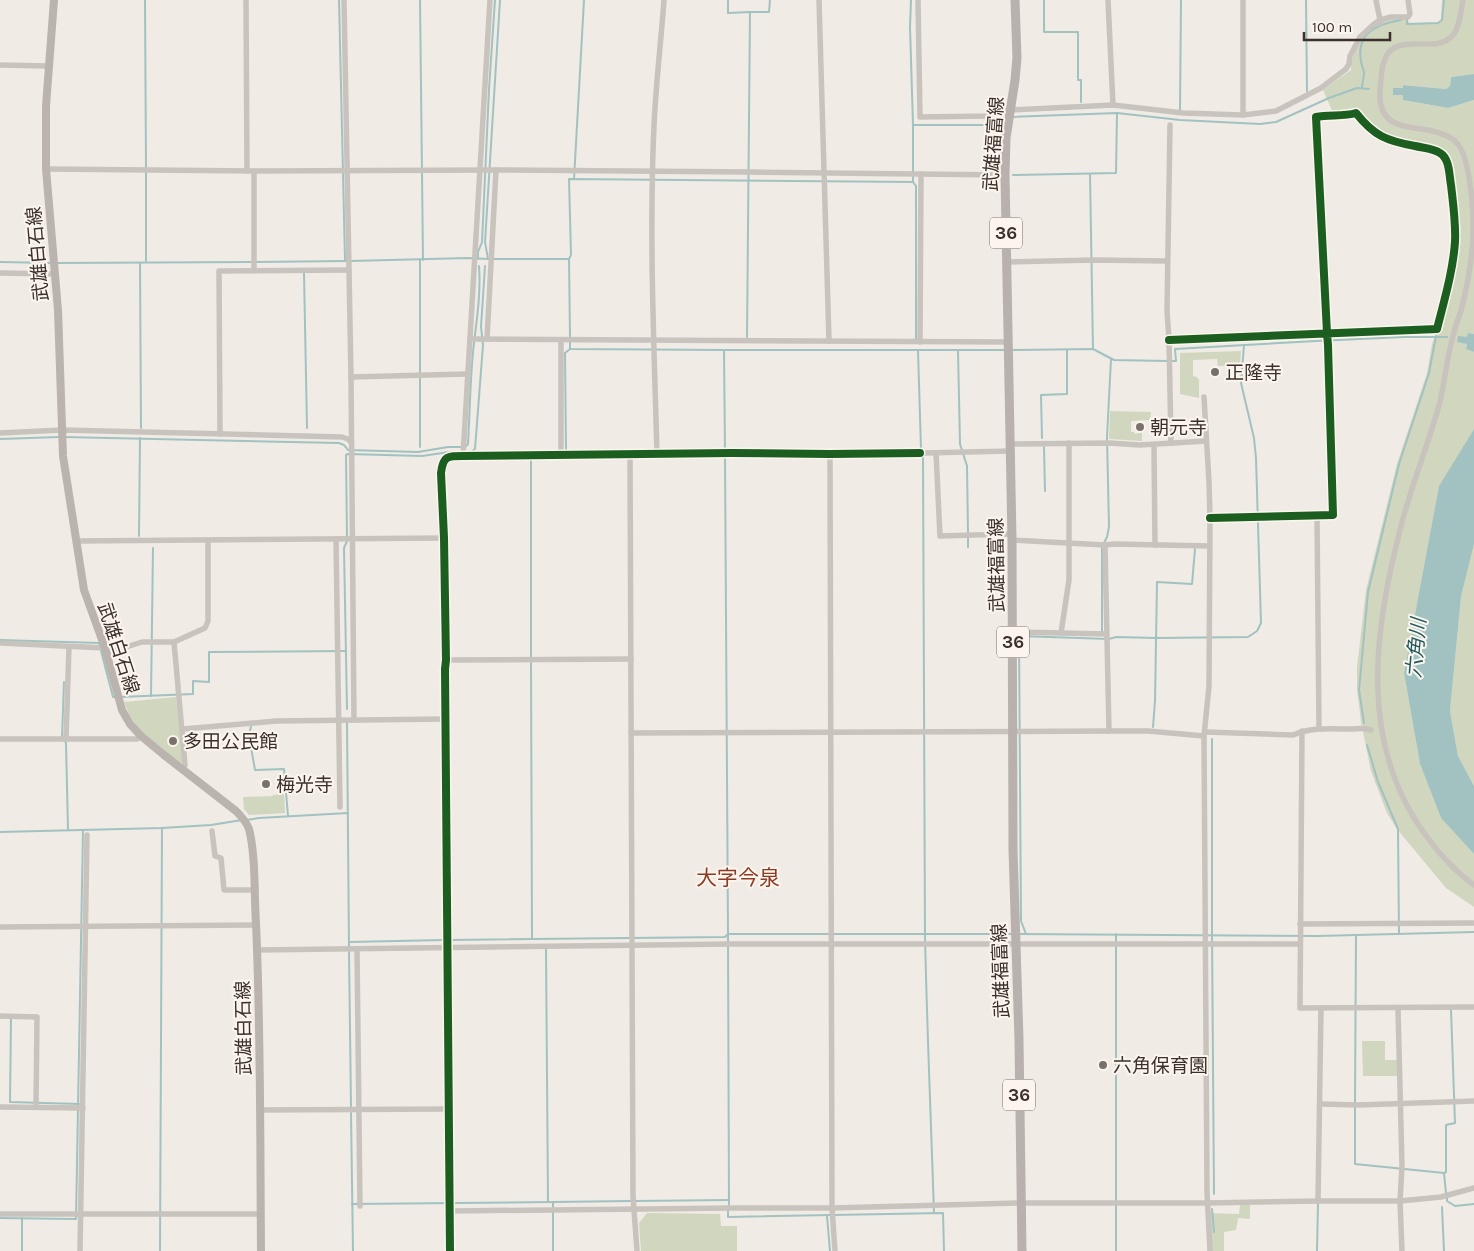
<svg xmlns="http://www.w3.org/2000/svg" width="1474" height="1251" font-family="Karla,'Noto Sans JP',sans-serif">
<rect width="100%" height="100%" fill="#f0ebe5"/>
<!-- green -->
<g fill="#d1d6bf">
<path d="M1442 0H1474V74L1451 77 1450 86 1446 89 1404 85 1403 88 1393 95H1403V100L1448 108 1474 100V334L1468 333V337L1457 341 1467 344 1466 349 1474 352V429L1439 487 1404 673 1420 764 1441 818 1474 854V907L1446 888 1397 829 1387 813 1371 771 1361 722 1357 689V667L1366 590 1397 464 1427 373 1432 344 1439 326 1457 235 1451 173 1437 149 1424 145 1402 142 1385 135 1372 126 1356 111 1333 113 1323 90 1351 70C1351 53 1363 33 1378 23 1385 18 1396 18 1405 18L1410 23H1438L1441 19Z"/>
<polygon points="1241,351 1240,365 1218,366 1217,359 1193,360 1193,376 1197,377 1198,379 1199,379 1199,398 1180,394 1180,353"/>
<polygon points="1110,411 1151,412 1150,420 1131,421 1131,432 1134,432 1135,434 1142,432 1142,441 1109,439"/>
<polygon points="1474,544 1474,786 1458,756 1450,711 1461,597"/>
<polygon points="176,697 184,762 180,764 141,732 130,716 124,702"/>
<polygon points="284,794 285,813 249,815 244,809 243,797 273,796 273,795"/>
<polygon points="1362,1041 1385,1041 1385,1060 1398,1060 1398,1076 1363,1076"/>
<polygon points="1240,1205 1250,1205 1250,1219 1238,1218 1236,1230 1224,1232 1224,1251 1208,1251 1206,1213 1239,1214"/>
<polygon points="647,1213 720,1214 721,1226 737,1226 737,1251 641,1251 639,1223"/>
</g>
<!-- water -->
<g fill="#a1c2c1">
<polygon points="1474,74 1474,100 1448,108 1403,100 1403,95 1393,95 1393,88 1403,88 1403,85 1446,89 1450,86 1451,77"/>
<polygon points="1468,333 1474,334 1474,352 1466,349 1467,344 1457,342 1458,336 1467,337"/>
<polygon points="1474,429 1474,544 1461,597 1450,711 1458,756 1474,786 1474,854 1441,818 1420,764 1404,673 1439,486"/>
</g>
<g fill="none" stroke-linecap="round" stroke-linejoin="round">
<!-- stream -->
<g stroke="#a1c2c1" stroke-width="2">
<polyline points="145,0 146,168"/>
<polyline points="339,0 345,260"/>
<polyline points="420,0 423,260"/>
<polyline points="728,0 728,13 750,12 747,337"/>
<polyline points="911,0 910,27 913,125 985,125 1007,118"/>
<polyline points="1044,0 1044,32 1078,32 1078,80 1081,80 1081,102"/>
<polyline points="1306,0 1307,91"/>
<polyline points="750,12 769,12 770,0"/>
<polyline points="1407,18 1407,24 1438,23 1442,20 1444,0"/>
<path d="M1362 88C1362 84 1364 77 1364 73 1364 69 1361 65 1361 61 1356 33 1377 24 1401 20"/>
<polyline points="1180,110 1181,0"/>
<polyline points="1012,117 1117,113 1180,120 1260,124 1276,122 1329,98 1357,88 1369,89"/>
<polyline points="913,125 913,182"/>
<polyline points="1090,174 1093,349"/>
<polyline points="1013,175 1116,173 1117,113"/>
<polyline points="574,179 584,0"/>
<polyline points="478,259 478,252 482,242 489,89 495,0"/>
<polyline points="488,259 485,242 500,0"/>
<polyline points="494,259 569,259 570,337"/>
<polyline points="569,259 571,255 569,179 913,182 916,186 916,339"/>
<polyline points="420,260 420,447"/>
<polyline points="146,261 146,172"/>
<polyline points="351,261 468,258 489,259"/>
<polyline points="0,262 52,263"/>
<polyline points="256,262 346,261"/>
<polyline points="56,263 251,262"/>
<polyline points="140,263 141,428"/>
<polyline points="304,273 307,428"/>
<polyline points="570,342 570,349 724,350 725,451"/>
<polyline points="724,350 1005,350"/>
<polyline points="1012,350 1093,349 1114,360 1167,361"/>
<path d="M918 351 921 449 923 457C925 616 923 776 925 936 927 1028 931 1121 934 1213"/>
<polyline points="958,351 960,444 967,466 968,533"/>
<polyline points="1172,361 1176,361 1175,349 1316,341 1404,337 1447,337"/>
<path d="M64 437 339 443 344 445 348 450 418 452 448 447H465L468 444C470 411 470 376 474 343 477 318 481 291 479 266"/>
<polyline points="1042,438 1041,395 1067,394 1067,350"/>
<polyline points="0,439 59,437"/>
<polyline points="1044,447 1045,491"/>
<polyline points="566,450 565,353 570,349"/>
<polyline points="725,456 728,934 829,934"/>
<polyline points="531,460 531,657"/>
<polyline points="139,536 140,438"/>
<polyline points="347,537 346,455 348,454 422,456 449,452 471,452 475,449 483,345 481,327 485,266"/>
<polyline points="968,537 968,547"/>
<polyline points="1102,631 1102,547 1107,537 1109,527 1107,437 1111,359"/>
<polyline points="0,640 99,643 113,697 116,697"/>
<polyline points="531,662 532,939"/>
<polyline points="151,696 153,548"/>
<polyline points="120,697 193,694 193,681 209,682 209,652 346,651"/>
<polyline points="347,709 344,548 347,541"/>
<polyline points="347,721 349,946"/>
<polyline points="1364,723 1359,690 1368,592 1399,464 1429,373 1436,336"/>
<polyline points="251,726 249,736 255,770 284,769 288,816"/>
<polyline points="1153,727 1155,701 1157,582 1192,584 1195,549"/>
<polyline points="62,737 64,682"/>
<polyline points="1212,739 1212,934 1214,1194"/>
<polyline points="65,741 66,743 68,830"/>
<polyline points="1367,745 1378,782 1398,829 1399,934"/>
<polyline points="247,820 259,818 348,813"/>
<polyline points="0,832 162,828 211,825 242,820"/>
<polyline points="834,934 1012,934"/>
<polyline points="1019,934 1317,936 1474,932"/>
<polyline points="1026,934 1021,921 1019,636 1109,639 1116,637 1156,638 1248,637 1257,631 1261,623 1256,458 1254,438 1241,383 1244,345"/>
<polyline points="1116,934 1116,1251"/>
<polyline points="450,940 725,937 728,934 729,1205"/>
<polyline points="349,942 445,940"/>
<polyline points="546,949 548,1202"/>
<polyline points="349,952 351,1107"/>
<polyline points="11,1019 10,1102 79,1104"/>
<polyline points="1355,1102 1356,935"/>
<polyline points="1355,1107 1355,1164 1444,1173 1446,1193"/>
<polyline points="351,1113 353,1251"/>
<polyline points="1444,1173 1446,1172 1446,1125 1455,1123 1451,1010"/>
<polyline points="1447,1198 1447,1201 1455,1206 1474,1204"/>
<polyline points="636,1201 729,1200"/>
<polyline points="352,1204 553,1202"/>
<polyline points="1442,1207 1444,1251"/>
<polyline points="1212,1209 1214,1232"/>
<polyline points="728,1210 728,1217 943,1213 944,1251"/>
<polyline points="827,1216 830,1251"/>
<polyline points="0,1218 76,1219 83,830"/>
<polyline points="22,1218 22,1251"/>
<polyline points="160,1251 162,828"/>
<polyline points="553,1251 553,1202 631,1201"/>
<polyline points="1317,1251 1318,1203"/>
</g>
<!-- street -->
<g stroke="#c9c3be" stroke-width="5.5">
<polyline points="246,0 247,171"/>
<polyline points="344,0 351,377 354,720"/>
<polyline points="819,0 829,341"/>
<polyline points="918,0 920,117 987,116 1010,110 1113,105 1183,113 1243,115 1276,111 1321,88 1346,69 1349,64 1350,56 1360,37 1374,24 1380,20 1376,0"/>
<polyline points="1108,0 1113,105"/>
<path d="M1463 0C1461 11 1460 26 1453 35 1436 57 1391 27 1383 65 1381 73 1381 82 1380 91 1378 125 1400 126 1428 130 1438 132 1450 135 1457 143 1469 156 1473 204 1473 223 1474 253 1468 283 1461 311 1458 319 1455 327 1453 336 1447 357 1445 380 1440 402 1429 442 1413 481 1402 522 1374 630 1356 746 1430 841 1443 858 1457 873 1474 885"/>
<polyline points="1380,23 1380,20 1391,17 1408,17 1410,14 1408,0"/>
<polyline points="0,65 48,66"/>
<polyline points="1243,115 1243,0"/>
<polyline points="1170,125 1167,311 1169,340 1171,443"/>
<polyline points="46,169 254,171 496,170 750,172 1005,175"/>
<polyline points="1007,262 1094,260 1167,261"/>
<polyline points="254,270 254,171"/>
<polyline points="0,273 55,274"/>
<polyline points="470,339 1008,342"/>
<polyline points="487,339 496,170"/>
<path d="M1169 340 1437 329C1444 301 1453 271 1455 242 1456 223 1453 203 1451 185 1449 175 1450 159 1440 153 1433 148 1423 148 1415 146 1387 141 1374 136 1356 113 1343 117 1329 114 1316 117L1327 333 1328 345 1333 515 1210 518"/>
<polyline points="920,342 921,174"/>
<polyline points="351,377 467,374"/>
<polyline points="1204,397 1209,482 1210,518 1209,686 1204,736 1207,1191 1210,1251"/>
<polyline points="0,433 62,430 342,437 348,439 351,442"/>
<polyline points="220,434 219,271 349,270"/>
<polyline points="1010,444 1109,443 1140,445 1206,441"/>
<polyline points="1154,445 1155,545"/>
<polyline points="924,453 1011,451"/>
<polyline points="936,453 940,536 1012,534"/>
<path d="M657 454C654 344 649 234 654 125 656 83 661 41 664 0"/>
<polyline points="830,454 832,1208 835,1251"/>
<polyline points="561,455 561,340"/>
<polyline points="630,455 633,1196 637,1251"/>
<polyline points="463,456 490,0"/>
<polyline points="1317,516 1319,728"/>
<polyline points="336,539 340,807"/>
<polyline points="1012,540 1105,545 1114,544 1209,546"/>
<polyline points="77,541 444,538"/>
<polyline points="1105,545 1109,731"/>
<polyline points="1013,632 1106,634"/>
<polyline points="1061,633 1069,580 1069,443"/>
<polyline points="174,642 185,765 183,771"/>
<polyline points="0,643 105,648"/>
<polyline points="107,653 142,642 174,642 205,628 208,621 208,541"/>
<polyline points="446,660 631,659"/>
<polyline points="183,729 276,721 446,719"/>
<polyline points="1302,731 1300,1008 1474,1007"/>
<path d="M1206 732 1293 735C1312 727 1331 729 1351 729 1358 729 1364 727 1371 730"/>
<polyline points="631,733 1109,731 1148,731 1204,736"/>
<polyline points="0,739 137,739 141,736"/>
<polyline points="66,739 69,647"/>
<polyline points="212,831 215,856 221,858 224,890 254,890"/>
<polyline points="1300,924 1474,923"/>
<polyline points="0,927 256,925"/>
<polyline points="357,949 360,1206"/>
<polyline points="257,950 733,944 1300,944"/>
<polyline points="1398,1009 1402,1166 1400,1201 1402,1251"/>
<polyline points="0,1016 37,1017 36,1107"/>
<polyline points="1320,1104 1359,1105 1474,1101"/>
<polyline points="0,1107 83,1108"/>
<polyline points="260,1110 449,1109"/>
<polyline points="1318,1201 1321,1008"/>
<polyline points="450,1211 733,1208 832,1208 1021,1203 1208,1203 1318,1201 1400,1201 1441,1197 1474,1188"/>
<polyline points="0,1214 260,1214"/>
<polyline points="80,1251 87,835"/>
<path d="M450 1251 445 669 446 660 444 538 441 473C443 456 447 456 463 456L732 453 830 454 920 453"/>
</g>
<!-- secondary -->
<path stroke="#bab3ae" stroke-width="8" d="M54 0 46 106V169L58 310 63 456 84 590 105 648 122 710 130 724 141 736 164 755 236 811C241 816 246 821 249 829 256 857 254 895 256 924 261 1033 260 1142 261 1251"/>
<!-- primary -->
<polyline stroke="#b8b1ad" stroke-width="9" points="1015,0 1017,58 1015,80 1006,138 1005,175 1012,540 1013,850 1019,1040 1022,1251"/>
<defs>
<g id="cycleway">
<path d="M1169 340 1437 329C1444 301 1453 271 1455 242 1456 223 1453 203 1451 185 1449 175 1450 159 1440 153 1433 148 1423 148 1415 146 1387 141 1374 136 1356 113 1343 117 1329 114 1316 117L1327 333 1328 345 1333 515 1210 518"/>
<path d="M450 1251 445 669 446 660 444 538 441 473C443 456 447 456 463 456L732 453 830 454 920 453"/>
</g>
</defs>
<!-- cycleway casing -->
<use href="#cycleway" stroke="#fbf5ee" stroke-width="11"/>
<!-- cycleway -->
<use href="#cycleway" stroke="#1b5e20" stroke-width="8"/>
</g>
<!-- markers -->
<g fill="#7a716c" stroke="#fbf5ee" stroke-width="2">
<circle cx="1215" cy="372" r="5"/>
<circle cx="1140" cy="427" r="5"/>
<circle cx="173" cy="741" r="5"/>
<circle cx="266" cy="784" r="5"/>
<circle cx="1103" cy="1065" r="5"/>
</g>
<g text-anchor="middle" stroke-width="4" stroke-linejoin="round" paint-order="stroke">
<!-- shield labels -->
<g fill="#fbf5ee" stroke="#756b66" stroke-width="1">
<rect x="990" y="217.5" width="32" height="31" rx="4"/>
<rect x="997" y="626.5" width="32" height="31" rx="4"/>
<rect x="1003" y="1079.5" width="32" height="31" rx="4"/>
</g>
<g font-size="18" font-weight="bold" fill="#3b302b">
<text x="1006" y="239">36</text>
<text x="1013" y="648">36</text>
<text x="1019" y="1101">36</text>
</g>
<!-- street labels -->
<g font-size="19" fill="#3b302b" stroke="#fbf5ee">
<text transform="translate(993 144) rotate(-86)" y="7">武雄福富線</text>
<text transform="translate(37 254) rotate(-95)" y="7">武雄白石線</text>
<text transform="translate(996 565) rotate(-91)" y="7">武雄福富線</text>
<text transform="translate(119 648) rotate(72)" y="7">武雄白石線</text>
<text transform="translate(1000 971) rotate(-92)" y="7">武雄福富線</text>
<text transform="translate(243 1028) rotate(-91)" y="7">武雄白石線</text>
</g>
<!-- poi labels -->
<g font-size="19" fill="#3b302b" stroke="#fbf5ee" text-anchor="start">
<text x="1225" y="379">正隆寺</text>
<text x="1150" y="434">朝元寺</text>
<text x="183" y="748">多田公民館</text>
<text x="276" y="791">梅光寺</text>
<text x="1113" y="1072">六角保育園</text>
</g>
<!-- water labels -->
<g font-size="20" font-style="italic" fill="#1f5a5e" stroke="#fbf5ee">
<text transform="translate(1416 648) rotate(-85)" y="7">六角川</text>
</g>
<!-- quarter labels -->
<g font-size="21" fill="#8c3b22" stroke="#fbf5ee">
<text x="738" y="885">大字今泉</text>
</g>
</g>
<!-- scale -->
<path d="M1304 32v8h86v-8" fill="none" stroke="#3b302b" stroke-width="2.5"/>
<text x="1312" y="32" font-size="15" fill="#3b302b" stroke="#fbf5ee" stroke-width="4" paint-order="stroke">100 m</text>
</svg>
